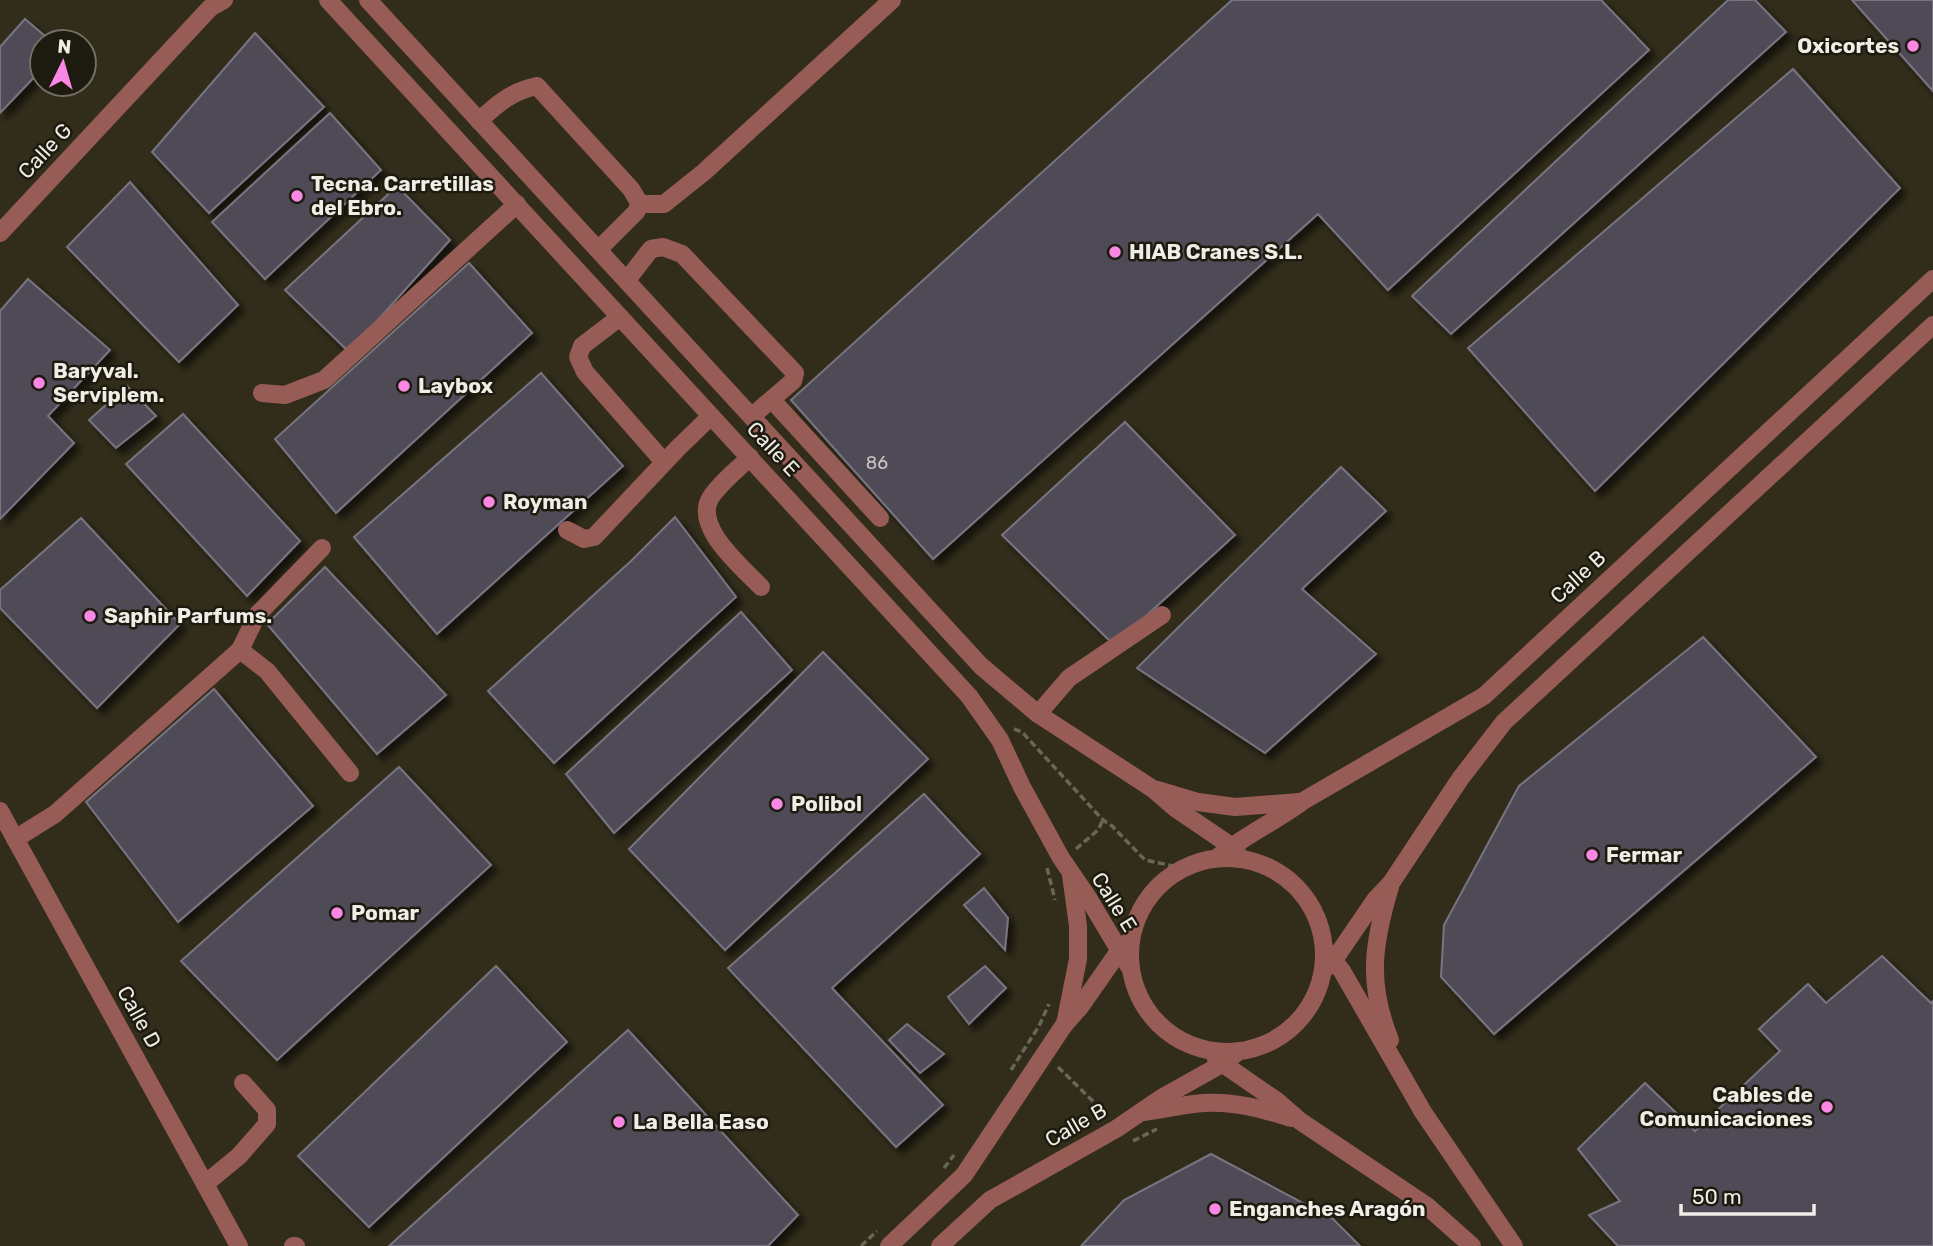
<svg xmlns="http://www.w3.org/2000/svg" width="1933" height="1246" font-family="Rubik,sans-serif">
<defs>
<filter id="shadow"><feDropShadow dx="6" dy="6" stdDeviation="3.5" flood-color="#0009"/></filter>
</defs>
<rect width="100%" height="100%" fill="#272418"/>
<!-- built -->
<path fill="#322d1b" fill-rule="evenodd" d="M0 0H1933V1246H0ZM42 42H84V84H42Z"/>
<!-- building -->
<g fill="#4f4b57" stroke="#787481" stroke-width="2" filter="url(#shadow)">
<polygon points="1232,0 1601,0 1649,50 1388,290 1318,214 933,559 791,400"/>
<polygon points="1728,0 1755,0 1786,32 1451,334 1412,296"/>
<polygon points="1852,0 1933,0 1933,91"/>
<polygon points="25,19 52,42 42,42 42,69 0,113 0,47"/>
<polygon points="255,33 324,107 209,213 152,152"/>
<polygon points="1793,69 1900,188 1595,491 1468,348"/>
<polygon points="330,113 381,170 265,279 212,222"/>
<polygon points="130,182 238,305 179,362 67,247"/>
<polygon points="397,186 450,240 349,352 285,290"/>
<polygon points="469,263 532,333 336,513 275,439"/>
<polygon points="28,279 110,350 48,416 74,443 0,519 0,311"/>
<polygon points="541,373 623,466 437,634 354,537"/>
<polygon points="127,386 156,416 116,448 89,420"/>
<polygon points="183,414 300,541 247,596 126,464"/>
<polygon points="1125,422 1235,535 1114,645 1002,535"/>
<polygon points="1341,467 1386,511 1302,589 1376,654 1265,753 1137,668"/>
<polygon points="675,517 736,597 554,763 488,691 631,561"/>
<polygon points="81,518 180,624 97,708 0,608 0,590"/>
<polygon points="325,567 446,695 377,754 267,624"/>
<polygon points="741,612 792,670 614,833 566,774"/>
<polygon points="1703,637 1816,757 1494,1034 1441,977 1444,925 1519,786"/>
<polygon points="823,652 928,759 725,950 629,849"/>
<polygon points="214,689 313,806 178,922 86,802"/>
<polygon points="399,767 491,865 277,1060 181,961"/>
<polygon points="924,794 980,854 832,988 943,1105 896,1147 728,968"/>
<polygon points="984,888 1008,918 1005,950 964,905"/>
<polygon points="1882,956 1931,1003 1933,1001 1933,1246 1618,1246 1589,1215 1620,1201 1578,1149 1645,1083 1695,1131 1780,1051 1759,1029 1808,984 1826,1003"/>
<polygon points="496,966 567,1042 369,1227 298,1156"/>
<polygon points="985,966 1006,988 969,1024 948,997"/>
<polygon points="907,1024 944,1054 920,1073 889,1040"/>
<polygon points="628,1030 798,1215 768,1246 389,1246"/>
<polygon points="1211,1154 1333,1219 1360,1246 1081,1246 1124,1200"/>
</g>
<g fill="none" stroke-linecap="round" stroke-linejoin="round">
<!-- path -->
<g stroke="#68655a" stroke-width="3.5" stroke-dasharray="7 3.5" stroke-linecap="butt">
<polyline points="1014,729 1022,732 1103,820 1112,826 1145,860 1183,868"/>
<polyline points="1076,849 1098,830 1103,820"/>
<polyline points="1047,868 1055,900"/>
<polyline points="1058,1067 1107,1115"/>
<polyline points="1011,1070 1039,1026 1049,1004"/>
<polyline points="1133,1141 1157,1129"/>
<polyline points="944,1168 954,1155"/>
<polyline points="861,1246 877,1231"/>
</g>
<!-- minor -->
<g stroke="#985c57" stroke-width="18">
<polyline points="328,0 969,696 1000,740 1022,787 1061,858 1087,896 1130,968"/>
<polyline points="368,0 981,666 1038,714 1153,789 1175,808 1231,846 1241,858"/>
<path d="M479 121C497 104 512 91 537 86L631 189 640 204"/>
<polyline points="640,204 664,204 704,172 892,0"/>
<polyline points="0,233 210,8 224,0"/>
<polyline points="599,249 636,212 640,204"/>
<polyline points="627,280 651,249 663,247 682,254 795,373 793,381 752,416"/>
<polyline points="620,317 582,346 578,357 585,372 664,462"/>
<polyline points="262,393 285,395 324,380 517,204"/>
<polyline points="772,400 880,518"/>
<path d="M750 457C737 470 721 482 711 497 692 526 742 567 761 587"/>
<polyline points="567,530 584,539 594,537 678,448 711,416"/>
<polyline points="240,650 257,615 322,548"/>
<polyline points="1038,714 1069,678 1162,615"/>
<polyline points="1158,790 1198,802 1235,807 1299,802"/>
<polyline points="0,811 239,1246"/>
<polyline points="15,839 55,814 240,650 267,671 350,773"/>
<circle cx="1227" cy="955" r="97"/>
<path d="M1217 858C1243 836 1275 822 1303 801L1484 696 1933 279"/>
<path d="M1390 887C1373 944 1367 983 1390 1040"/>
<polyline points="1326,951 1342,971 1423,1112 1514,1246"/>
<polyline points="1323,971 1334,960 1375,900 1391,883 1460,779 1504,722 1933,325"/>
<polyline points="1065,1024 1078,959 1078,926 1071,875"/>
<polyline points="1216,1059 1277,1101 1300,1121 1427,1206 1472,1246"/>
<path d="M1143 1112C1164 1110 1183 1104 1204 1103 1234 1101 1263 1109 1291 1118"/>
<polyline points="205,1184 239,1156 267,1124 267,1110 243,1083"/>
<polyline points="293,1246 296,1246"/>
<polyline points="889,1246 964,1175 1064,1025 1080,1007 1124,944"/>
<polyline points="940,1246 990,1200 1116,1129 1163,1097 1222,1064 1239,1051"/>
</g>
</g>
<!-- markers -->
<g fill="#fb87e5" stroke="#1d1a0f" stroke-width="2.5">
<circle cx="1913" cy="46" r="7"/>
<circle cx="297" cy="196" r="7"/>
<circle cx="1115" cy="252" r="7"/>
<circle cx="39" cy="383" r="7"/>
<circle cx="404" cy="386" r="7"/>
<circle cx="489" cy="502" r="7"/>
<circle cx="90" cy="616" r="7"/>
<circle cx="777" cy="804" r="7"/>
<circle cx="1592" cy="855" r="7"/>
<circle cx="337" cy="913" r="7"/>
<circle cx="1827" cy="1107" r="7"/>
<circle cx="619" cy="1122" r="7"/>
<circle cx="1215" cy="1209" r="7"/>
</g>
<g text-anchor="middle" stroke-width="5" stroke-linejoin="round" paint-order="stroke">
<!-- number labels -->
<g font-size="18" fill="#c7c4c2">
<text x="877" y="469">86</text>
</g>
<!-- poi labels -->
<g font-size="21" font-weight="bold" fill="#efede5" stroke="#1d1a0f" text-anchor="start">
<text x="1899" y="53" text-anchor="end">Oxicortes</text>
<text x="311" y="191">Tecna. Carretillas<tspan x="311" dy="24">del Ebro.</tspan></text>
<text x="1129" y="259">HIAB Cranes S.L.</text>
<text x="53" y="378">Baryval.<tspan x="53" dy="24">Serviplem.</tspan></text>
<text x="418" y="393">Laybox</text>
<text x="503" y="509">Royman</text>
<text x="104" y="623">Saphir Parfums.</text>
<text x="791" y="811">Polibol</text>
<text x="1606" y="862">Fermar</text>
<text x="351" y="920">Pomar</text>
<text x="1813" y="1102" text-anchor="end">Cables de<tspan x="1813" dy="24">Comunicaciones</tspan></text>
<text x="633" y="1129">La Bella Easo</text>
<text x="1229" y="1216">Enganches Aragón</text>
</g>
<!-- street labels -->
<g font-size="21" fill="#efede5" stroke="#1d1a0f">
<text transform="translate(45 151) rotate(-47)" y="7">Calle G</text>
<text transform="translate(773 449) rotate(47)" y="7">Calle E</text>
<text transform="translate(1578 577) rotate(-43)" y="7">Calle B</text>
<text transform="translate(1114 902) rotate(58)" y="7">Calle E</text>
<text transform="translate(139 1017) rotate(61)" y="7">Calle D</text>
<text transform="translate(1076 1125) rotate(-30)" y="7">Calle B</text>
</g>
</g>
<!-- north arrow -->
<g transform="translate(63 63) rotate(5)"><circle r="33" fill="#1d1a0f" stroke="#716e65" stroke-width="2"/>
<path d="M0-5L12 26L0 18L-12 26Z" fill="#fb87e5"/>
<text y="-10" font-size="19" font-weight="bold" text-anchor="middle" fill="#efede5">N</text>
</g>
<!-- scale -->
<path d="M1681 1204v10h133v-10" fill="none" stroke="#efede5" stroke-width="3.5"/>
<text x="1692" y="1204" font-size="21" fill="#efede5" stroke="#1d1a0f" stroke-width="5" paint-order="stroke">50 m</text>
</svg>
